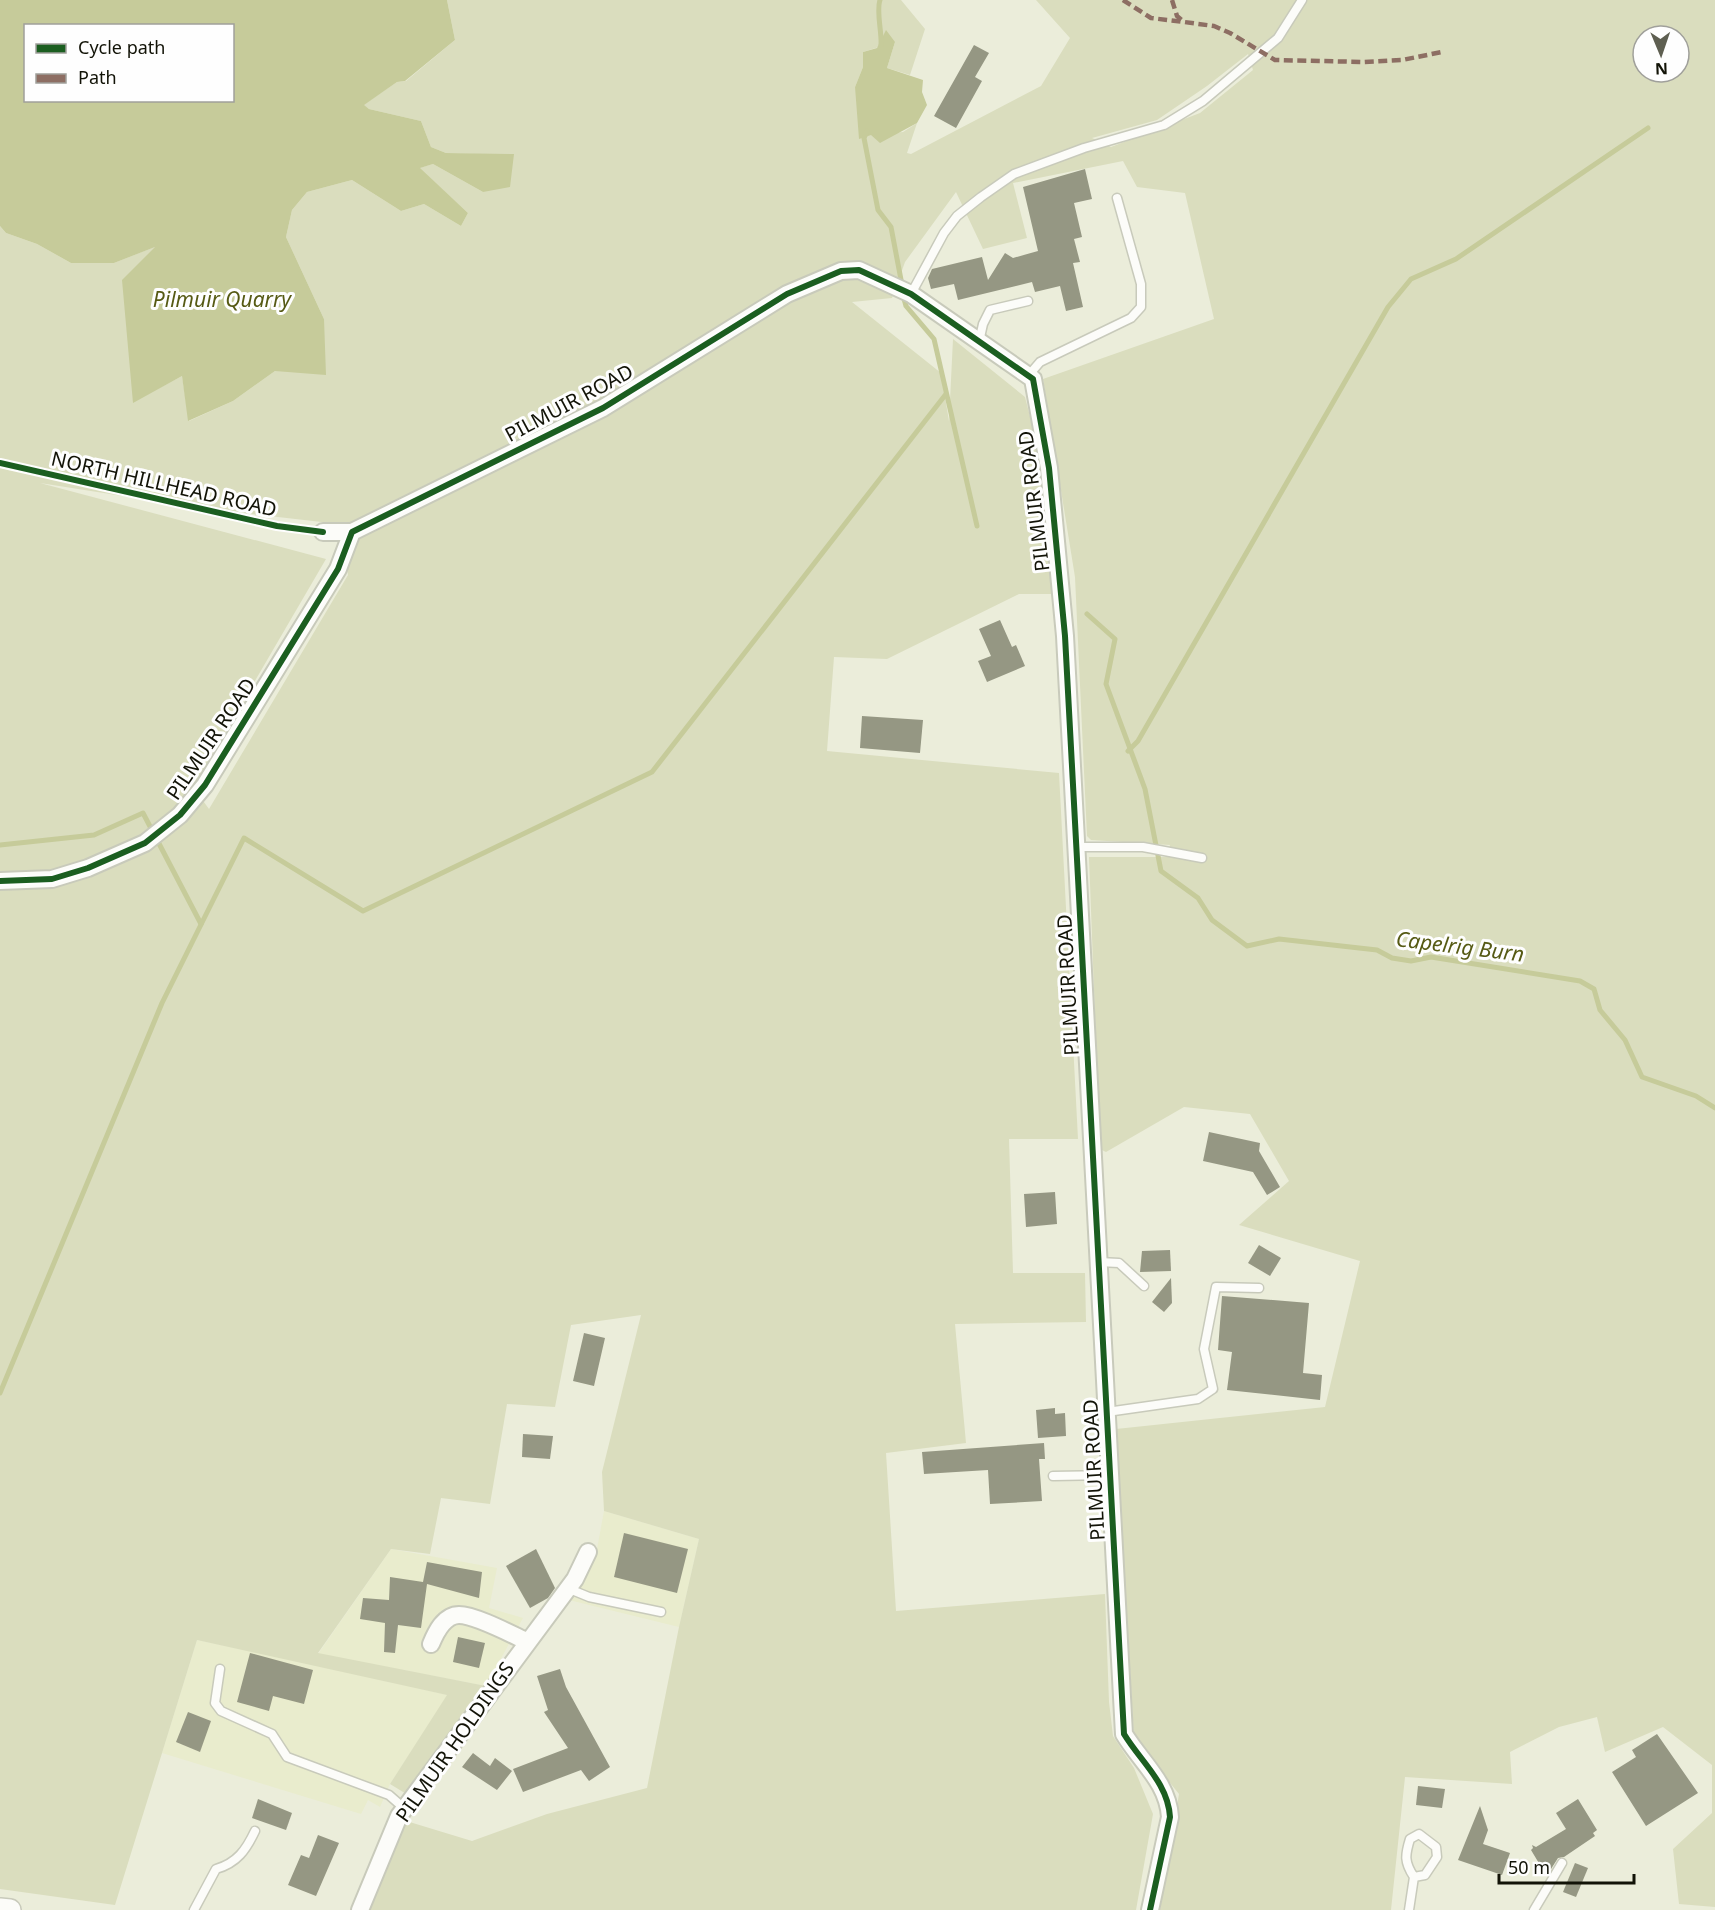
<svg xmlns="http://www.w3.org/2000/svg" width="1715" height="1910" font-family="'Noto Sans',sans-serif">
<rect width="100%" height="100%" fill="#ebedda"/>
<!-- built -->
<g fill="#e9eccd">
<polygon points="604,1511 699,1539 679,1627 569,1600 595,1560"/>
<polygon points="391,1549 497,1568 489,1608 523,1618 486,1686 318,1654"/>
<polygon points="197,1640 284,1658 448,1695 390,1784 380,1807 368,1800 361,1814 162,1753"/>
</g>
<!-- green -->
<path fill="#daddbe" fill-rule="evenodd" d="M447 0H901L925 29 910 75 887 68 895 42 863 52V67L855 87 871 135 903 132 917 123 907 153 911 154 1041 86 1070 38 1036 0H1715V1907L1679 1904 1673 1849 1712 1813V1765L1663 1727 1605 1752 1597 1717 1559 1727 1510 1752 1512 1784 1405 1777 1391 1910H1160L1179 1794 1134 1738 1116 1429 1325 1407 1360 1261 1239 1225 1289 1181 1250 1114 1184 1107 1106 1152 1100 1149 1089 857H1166L1170 845 1091 840 1087 836 1075 577 1043 379 1214 319 1185 193 1137 187 1123 161 1013 183 1027 238 983 249 956 192 905 262 892 298 852 302 941 373 949 421 953 339 1025 397 1035 436 1052 594H1019L887 659 834 657 827 751 1059 773 1078 1139H1009L1013 1273H1085L1086 1322 955 1324 966 1443 886 1453 896 1611 1105 1594 1109 1702 1113 1736 1134 1768 1153 1814 1136 1910H365L403 1820 472 1841 547 1814 647 1788 679 1627 699 1539 604 1511 602 1472 641 1315 571 1325 555 1407 507 1404 490 1504 441 1498 430 1554 391 1549 318 1653 486 1686 408 1795 390 1784 447 1695 197 1640 115 1905 0 1889V226L6 233 37 244 71 263H114L157 246 133 402 182 376 189 421 233 401 275 371 324 319 286 237 292 210 307 192 352 180 401 211 424 204 461 226 468 213 419 168 433 164 483 192 513 155 446 153 431 147 421 121 369 109 363 105 397 82 406 81 455 40ZM1643 36H1679V72H1643ZM1248 54 1253 70 1200 113 1111 147 1092 138 1157 120 1207 86ZM40 483 199 508 339 524 348 575 209 809 193 787 326 559Z"/>
<!-- water -->
<g fill="#c6cb9a" fill-rule="evenodd">
<path d="M0 0H447L455 40 405 81 397 82 364 105 369 109 421 121 431 147 446 153 514 154 510 187 483 192 433 164 420 168 468 213 461 226 424 204 401 211 352 180 307 192 292 210 286 237 324 319 326 375 275 371 233 401 188 421 182 376 133 403 122 280 155 247 114 263H71L37 244 6 233 0 226ZM26 26H232V100H26Z"/>
<polygon points="886,30 895,42 887,68 923,80 922,92 927,105 917,123 880,143 871,135 859,139 855,87 863,67 863,52 877,48"/>
</g>
<g fill="none" stroke-linecap="round" stroke-linejoin="round">
<!-- stream -->
<g stroke="#c6cb9a" stroke-width="5">
<path d="M880 0C876 11 882 32 881 45"/>
<polyline points="867,131 864,138 878,210 891,227 902,285"/>
<polyline points="903,295 906,306 934,339 977,526"/>
<polyline points="1087,614 1115,639 1106,684 1145,789 1161,871 1198,898 1212,920 1247,946 1279,939 1377,950 1392,958 1411,961 1431,957 1580,981 1594,989 1600,1010 1625,1040 1642,1077 1696,1096 1715,1108"/>
<polyline points="1128,751 1138,741 1388,307 1411,279 1456,259 1648,128"/>
<polyline points="0,845 94,835 143,813 201,924"/>
<polyline points="0,1393 162,1003 244,838 363,911 652,772 946,394"/>
</g>
</g>
<!-- building -->
<g fill="#959783">
<polygon points="974,45 989,53 975,77 982,81 956,128 934,116"/>
<polygon points="1085,169 1092,199 1074,203 1082,237 1074,239 1080,262 1073,263 1083,307 1066,311 1060,286 1035,292 1032,282 958,300 954,284 931,289 928,278 932,269 982,257 988,280 1005,253 1013,258 1038,251 1023,187"/>
<polygon points="1000,620 1012,647 1016,645 1025,666 987,682 978,661 991,656 979,629"/>
<polygon points="862,716 923,720 920,753 860,748"/>
<polygon points="1209,1132 1260,1143 1259,1151 1280,1187 1267,1195 1253,1172 1203,1161"/>
<polygon points="1055,1192 1057,1224 1026,1227 1024,1194"/>
<polygon points="1259,1245 1281,1258 1270,1276 1248,1263"/>
<polygon points="1170,1250 1171,1271 1140,1272 1142,1251"/>
<polygon points="1171,1278 1172,1303 1164,1312 1152,1302"/>
<polygon points="1222,1296 1309,1303 1303,1373 1322,1375 1320,1400 1227,1390 1232,1352 1218,1350"/>
<polygon points="584,1333 605,1338 594,1386 573,1381"/>
<polygon points="1055,1408 1055,1414 1065,1413 1066,1436 1038,1438 1036,1410"/>
<polygon points="523,1434 553,1436 550,1459 522,1457"/>
<polygon points="1044,1443 1045,1459 1039,1459 1042,1501 990,1504 988,1470 924,1474 922,1452"/>
<polygon points="624,1533 688,1549 677,1593 614,1577"/>
<polygon points="536,1549 555,1588 548,1598 530,1608 506,1566"/>
<polygon points="427,1562 482,1572 479,1598 427,1584 421,1628 398,1625 395,1653 384,1652 385,1623 360,1619 363,1598 389,1600 390,1577 423,1582"/>
<polygon points="458,1637 485,1643 479,1668 453,1662"/>
<polygon points="250,1653 313,1670 304,1704 273,1696 269,1711 237,1702"/>
<polygon points="560,1669 566,1687 610,1767 589,1781 581,1770 523,1792 513,1769 568,1748 544,1712 548,1710 537,1676"/>
<polygon points="188,1712 211,1721 200,1752 176,1742"/>
<polygon points="1657,1734 1698,1793 1646,1826 1612,1772 1636,1757 1632,1750"/>
<polygon points="473,1753 490,1766 495,1758 512,1771 497,1790 462,1767"/>
<polygon points="1418,1786 1445,1789 1442,1808 1416,1805"/>
<polygon points="258,1799 292,1813 286,1830 252,1818"/>
<polygon points="1578,1799 1597,1830 1593,1833 1595,1836 1564,1857 1558,1858 1551,1869 1543,1870 1531,1850 1533,1848 1532,1845 1536,1847 1566,1829 1556,1813"/>
<polygon points="1480,1806 1488,1830 1483,1844 1510,1853 1502,1875 1458,1860"/>
<polygon points="318,1835 339,1843 316,1896 288,1885 301,1855 309,1858"/>
<polygon points="1575,1863 1588,1868 1576,1897 1563,1892"/>
</g>
<g fill="none" stroke-linecap="round" stroke-linejoin="round">
<defs>
<g id="service">
<polyline points="911,294 944,233 957,216 981,197 1014,174 1084,148 1164,125 1203,101 1278,38 1302,0"/>
<polyline points="979,342 983,324 990,310 1028,301"/>
<polyline points="1028,376 1040,362 1131,318 1141,307 1141,284 1117,198"/>
<polyline points="1077,847 1143,847 1202,858"/>
<polyline points="1099,1262 1119,1263 1144,1286"/>
<polyline points="1107,1412 1198,1399 1213,1389 1204,1349 1216,1287 1259,1288"/>
<polyline points="1053,1476 1111,1475"/>
<polyline points="567,1588 589,1597 661,1612"/>
<polyline points="220,1669 215,1703 221,1711 272,1734 287,1757 389,1795 405,1809"/>
<path d="M194 1910 216 1869C237 1863 246 1850 255 1831"/>
<path d="M1409 1910 1414 1877C1404 1862 1405 1855 1410 1839L1419 1834 1436 1847 1437 1857 1425 1875 1414 1877"/>
<polyline points="1534,1910 1562,1863"/>
</g>
<g id="minor">
<polyline points="323,532 352,532"/>
<path d="M0 881 52 879 88 868 145 843 180 815 205 785 338 569 352 532 603 408 787 294 841 271 859 270 911 294 1033 379 1049 468 1065 636 1124 1734C1141 1762 1168 1783 1170 1817L1150 1910"/>
<path d="M431 1644C436 1632 444 1615 459 1615 475 1615 511 1634 526 1641"/>
<polyline points="360,1910 399,1816 575,1579 588,1552"/>
</g>
<polyline id="tertiary" points="0,1909 10,1910"/>
</defs>
<!-- service casing -->
<use href="#service" stroke="#c8cabb" stroke-width="11"/>
<!-- minor casing -->
<use href="#minor" stroke="#c8cabb" stroke-width="20"/>
<!-- tertiary casing -->
<use href="#tertiary" stroke="#c8cabb" stroke-width="24"/>
<!-- service -->
<use href="#service" stroke="#fcfcf9" stroke-width="8"/>
<!-- minor -->
<use href="#minor" stroke="#fcfcf9" stroke-width="16"/>
<!-- tertiary -->
<use href="#tertiary" stroke="#fcfcf9" stroke-width="21"/>
<!-- quiet -->
<g stroke="#8d6e63" stroke-width="4.5" stroke-dasharray="9 4.5" stroke-linecap="butt">
<polyline points="1123,0 1151,18 1184,22"/>
<polyline points="1172,0 1177,16 1184,22 1214,26 1230,33 1275,60 1364,62 1402,60 1442,52"/>
</g>
<defs>
<g id="cycleway">
<polyline points="0,463 277,526 323,532"/>
<path d="M0 881 52 879 88 868 145 843 180 815 205 785 338 569 352 532 603 408 787 294 841 271 859 270 911 294 1033 379 1049 468 1065 636 1124 1734C1141 1762 1168 1783 1170 1817L1150 1910"/>
</g>
</defs>
<!-- cycleway casing -->
<use href="#cycleway" stroke="#fefefe" stroke-width="10"/>
<!-- cycleway -->
<use href="#cycleway" stroke="#1b5e20" stroke-width="6"/>
</g>
<g text-anchor="middle" stroke-width="6" stroke-linejoin="round" paint-order="stroke">
<!-- street labels -->
<g font-size="20" fill="#121307" stroke="#fefefe">
<text transform="translate(569 403) rotate(-28)" y="7">PILMUIR ROAD</text>
<text transform="translate(164 484) rotate(13)" y="7">NORTH HILLHEAD ROAD</text>
<text transform="translate(1034 501) rotate(-97)" y="7">PILMUIR ROAD</text>
<text transform="translate(211 739) rotate(-56)" y="7">PILMUIR ROAD</text>
<text transform="translate(1068 985) rotate(-93)" y="7">PILMUIR ROAD</text>
<text transform="translate(1094 1470) rotate(-93)" y="7">PILMUIR ROAD</text>
<text transform="translate(455 1742) rotate(-55)" y="7">PILMUIR HOLDINGS</text>
</g>
<!-- water labels -->
<g font-size="21" font-style="italic" fill="#565a14" stroke="#fefefe">
<text x="222" y="307">Pilmuir Quarry</text>
<text transform="translate(1460 947) rotate(7)" y="7">Capelrig Burn</text>
</g>
</g>
<!-- legend -->
<rect x="24" y="24" width="210" height="78" fill="#fefefe" stroke="#a0a09b" stroke-width="1.5"/>
<rect x="36" y="44" width="30" height="9" fill="#1b5e20" stroke="#a0a09b" stroke-width="1.5"/>
<text x="78" y="54" font-size="18" fill="#121307">Cycle path</text>
<rect x="36" y="74" width="30" height="9" fill="#8d6e63" stroke="#a0a09b" stroke-width="1.5"/>
<text x="78" y="84" font-size="18" fill="#121307">Path</text>
<!-- north arrow -->
<g transform="translate(1661 54) rotate(178)"><circle r="28" fill="#fefefe" stroke="#a0a09b" stroke-width="1.5"/>
<path d="M0-4.5L10 22L0 15L-10 22Z" fill="#5e5f51"/>
<text y="-9" font-size="16" font-weight="bold" text-anchor="middle" fill="#121307">N</text>
</g>
<!-- scale -->
<path d="M1499 1874v9h135v-9" fill="none" stroke="#121307" stroke-width="3"/>
<text x="1508" y="1874" font-size="18" fill="#121307" stroke="#fefefe" stroke-width="4.5" paint-order="stroke">50 m</text>
</svg>
